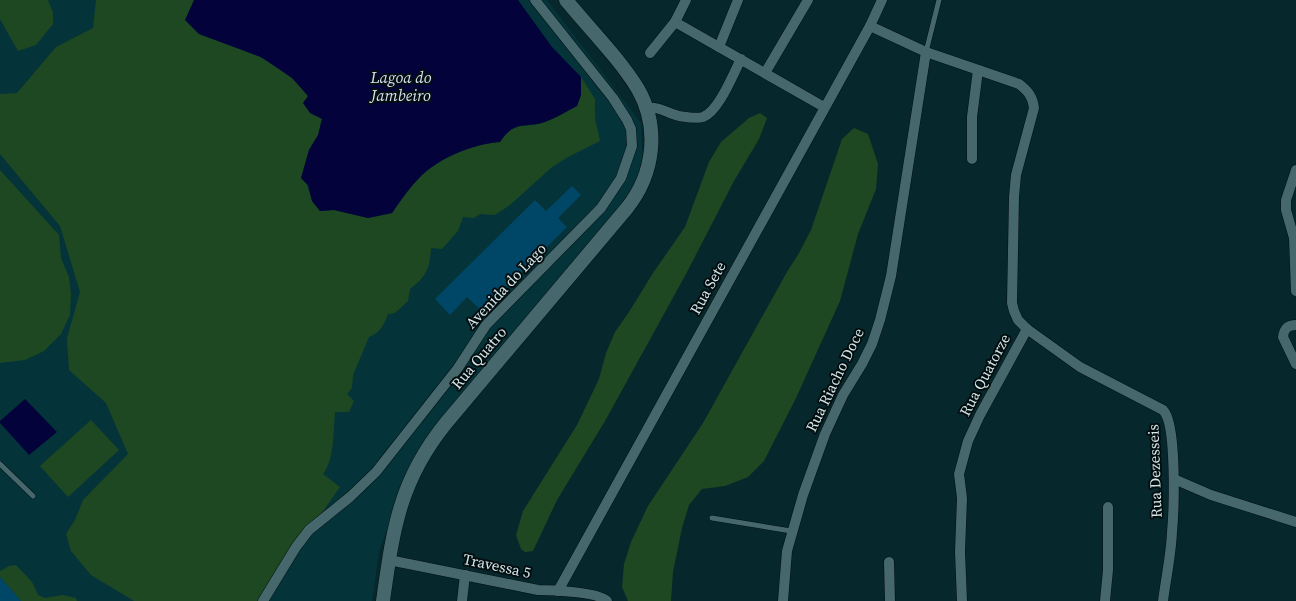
<svg xmlns="http://www.w3.org/2000/svg" width="1296" height="601" font-family="'Source Serif 4',serif">
<rect width="100%" height="100%" fill="#06282c"/>
<!-- built -->
<polygon fill="#043439" points="0,0 547,0 641,123 643,166 626,206 404,485 379,551 372,601 0,601"/>
<!-- green -->
<g fill="#1e4821">
<polygon points="0,0 48,0 53,13 53,24 36,45 18,51 0,19"/>
<path d="M96 0H194L193 1 199 34C231 46 266 55 292 78 305 89 313 105 322 119L318 135 309 150 301 178 307 185 312 201 320 211 334 210 368 218 392 213C400 200 410 187 421 176 441 157 473 144 500 142 515 120 524 129 545 122 556 118 567 111 577 106L581 95V77L595 99V118L600 141 568 157 552 167 510 205 495 215 480 214 474 218 463 217 458 231 442 249 431 248C430 268 426 277 410 289L408 301 395 313 388 314C384 325 380 333 369 337L353 375 352 388 347 394 354 401 349 412H335C333 431 335 458 323 474L340 487 260 601H134L91 575 71 551 66 534 75 520 83 500 128 454 106 403 69 370 67 338 80 292 60 226 0 154V94L17 93 56 47 93 28Z"/>
<polygon points="760,113 767,118 759,139 734,181 686,274 605,421 557,500 533,551 525,552 521,549 516,535 523,511 577,425 599,379 606,353 615,332 629,312 653,273 685,227 709,162 721,142 749,118"/>
<polygon points="854,128 868,134 878,164 876,189 858,234 840,301 796,398 764,461 748,477 725,486 702,489 689,505 682,528 673,572 671,601 628,601 622,587 624,564 631,542 648,506 703,423 787,272 799,253 811,230 842,139"/>
<polygon points="0,170 59,235 61,258 69,277 71,294 70,315 61,334 44,351 25,360 0,363"/>
<polygon points="91,420 119,450 68,497 40,466"/>
<polygon points="16,565 32,582 38,595 45,598 63,595 76,598 77,601 21,601 0,577 0,571 9,566"/>
</g>
<!-- water -->
<g fill="#03023a">
<path d="M194 0H518L552 47 581 77V95L577 106C567 111 556 118 545 122 524 129 515 119 500 142 473 144 441 157 421 176 410 187 401 200 392 213L368 218 334 210 320 211 312 201 308 185 301 178 309 150 318 135 322 119 310 113 303 103 308 96 292 78 261 57 199 34 185 20Z"/>
<polygon points="25,399 57,432 29,455 0,423 0,421"/>
</g>
<!-- building -->
<g fill="#004767">
<polygon points="572,186 581,195 558,218 567,227 482,311 467,297 450,315 435,299 535,200 546,211"/>
<polygon points="0,577 21,601 0,601"/>
</g>
<g fill="none" stroke-linecap="round" stroke-linejoin="round">
<defs>
<g id="service">
<polyline points="926,52 939,0"/>
<polyline points="0,464 33,496"/>
<polyline points="712,518 791,531"/>
</g>
<g id="minor">
<polyline points="675,22 824,107"/>
<path d="M870 26 926 52 1019 84C1028 91 1033 97 1034 108L1016 175 1014 197 1012 303 1014 311 1018 320 1027 329 1080 367 1163 410C1177 423 1174 510 1172 532 1171 555 1166 578 1163 601"/>
<polyline points="719,47 738,0"/>
<polyline points="650,53 675,22 686,0"/>
<polyline points="765,73 808,0"/>
<path d="M646 108C659 106 667 113 679 116 686 117 696 119 703 117 719 111 733 74 741 59"/>
<polyline points="972,159 972,117 978,70"/>
<polyline points="1296,170 1286,200 1286,210 1294,238 1296,291"/>
<path d="M1296 325C1287 325 1284 329 1283 337L1296 364"/>
<polyline points="1174,479 1211,495 1296,522"/>
<path d="M389 560 538 590C551 590 599 592 607 601"/>
<polyline points="889,562 890,601"/>
<polyline points="558,591 870,26 882,0"/>
<polyline points="263,601 296,547 309,530 350,497 376,472 458,368 486,325 601,208 621,178 632,146 631,129 627,120 613,98 535,0"/>
<polyline points="462,601 465,575"/>
<polyline points="783,601 787,551 803,495 825,434 843,395 862,364 872,344 880,320 891,276 926,52"/>
<polyline points="962,601 960,552 962,498 959,474 968,441 980,415 1027,329"/>
<polyline points="1105,601 1108,570 1108,507"/>
</g>
<path id="secondary" d="M383 601C393 530 399 481 446 423L627 208C654 174 660 128 638 89 619 58 589 28 566 0"/>
</defs>
<!-- service casing -->
<use href="#service" stroke="#001013" stroke-width="6"/>
<!-- minor casing -->
<use href="#minor" stroke="#001013" stroke-width="11"/>
<!-- secondary casing -->
<use href="#secondary" stroke="#001013" stroke-width="15"/>
<!-- service -->
<use href="#service" stroke="#46676b" stroke-width="5"/>
<!-- minor -->
<use href="#minor" stroke="#46676b" stroke-width="10"/>
<!-- secondary -->
<use href="#secondary" stroke="#46676b" stroke-width="14"/>
</g>
<g text-anchor="middle" stroke-width="4" stroke-linejoin="round" paint-order="stroke">
<!-- street labels -->
<g font-size="15" fill="#d5e6e9" stroke="#030e10">
<text transform="translate(506 286) rotate(-47)" y="5">Avenida do Lago</text>
<text transform="translate(708 288) rotate(-61)" y="5">Rua Sete</text>
<text transform="translate(479 358) rotate(-50)" y="5">Rua Quatro</text>
<text transform="translate(985 375) rotate(-62)" y="5">Rua Quatorze</text>
<text transform="translate(835 380) rotate(-64)" y="5">Rua Riacho Doce</text>
<text transform="translate(1155 471) rotate(-92)" y="5">Rua Dezesseis</text>
<text transform="translate(497 566) rotate(12)" y="5">Travessa 5</text>
</g>
<!-- water labels -->
<g font-size="16" font-style="italic" fill="#d8dff2" stroke="#030e10">
<text x="401" y="83">Lagoa do<tspan x="401" dy="18">Jambeiro</tspan></text>
</g>
</g>
</svg>
